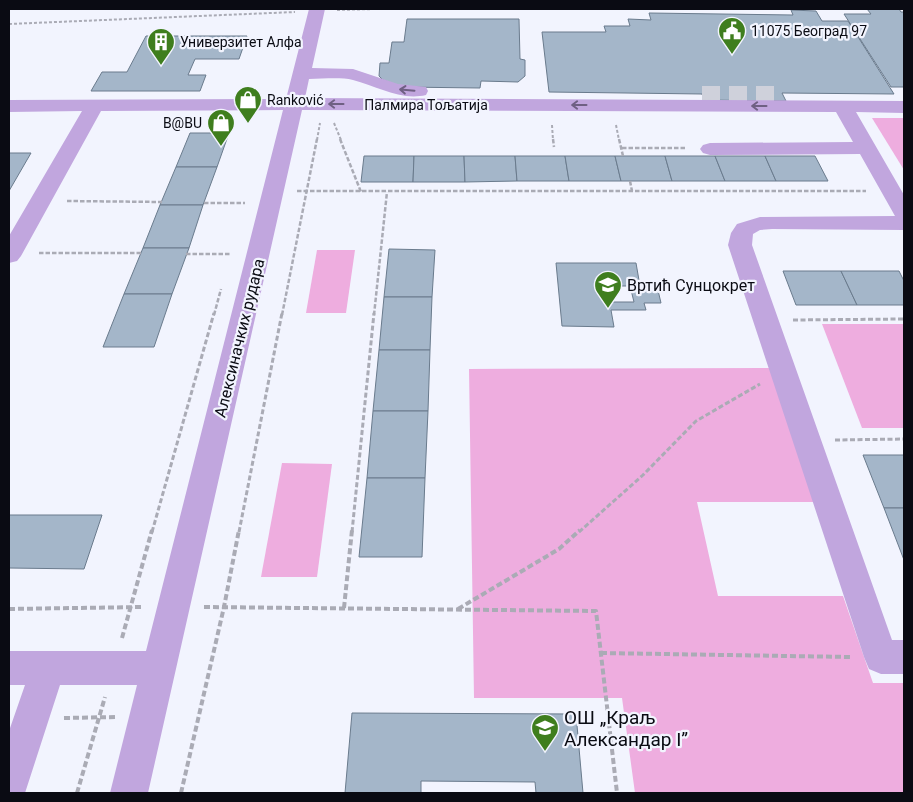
<svg xmlns="http://www.w3.org/2000/svg" width="913" height="802" font-family="Roboto,sans-serif">
<rect width="100%" height="100%" fill="#f2f4fe"/>
<!-- green -->
<g fill="#eeaddf">
<polygon points="872,118 904,118 904,170"/>
<polygon points="317,250 355,250 346,313 306,313"/>
<polygon points="822,324 904,324 904,428 862,428"/>
<polygon points="770,368 815,502 697,502 718,596 843,596 873,683 904,683 904,793 635,793 622,698 474,698 469,369"/>
<polygon points="282,463 332,464 317,577 261,577"/>
</g>
<!-- building -->
<g fill="#a4b6c9" stroke="#6a7b8d" fill-rule="evenodd">
<polygon points="867,9 899,9 901,12 904,12 904,87 891,87 844,14 871,14"/>
<polygon points="791,10 816,11 822,21 848,21 894,94 782,93 786,101 704,100 702,94 549,92 542,32 606,32 604,26 630,26 628,19 651,20 649,13 793,15"/>
<polygon points="407,19 519,19 520,59 525,60 525,76 518,82 481,81 480,88 402,87 383,80 379,76 380,63 389,63 392,42 404,42"/>
<polygon points="146,36 247,36 239,59 195,59 188,75 206,75 200,91 91,91 102,72 127,72"/>
<polygon points="190,133 229,133 217,167 176,167"/>
<polygon points="9,153 31,153 9,191"/>
<polygon points="364,156 414,156 413,182 361,182"/>
<polygon points="414,156 464,156 465,182 413,182"/>
<polygon points="464,156 515,156 517,181 465,182"/>
<polygon points="515,156 565,156 569,181 517,181"/>
<polygon points="565,156 615,156 621,181 569,181"/>
<polygon points="615,156 665,156 672,181 621,181"/>
<polygon points="665,156 715,156 725,181 672,181"/>
<polygon points="715,156 765,156 776,181 725,181"/>
<polygon points="765,156 815,156 828,181 776,181"/>
<polygon points="176,167 217,167 203,205 160,205"/>
<polygon points="160,205 203,205 189,248 143,248"/>
<polygon points="143,248 189,248 172,294 124,294"/>
<polygon points="389,249 435,250 432,297 384,297"/>
<path d="M556 263H636L640 286H657L661 303H644L646 310H611L614 327 562 326ZM607 286H630L634 302H610Z"/>
<polygon points="783,271 841,271 857,305 796,305"/>
<polygon points="841,271 899,271 904,281 904,305 857,305"/>
<polygon points="124,294 172,294 154,347 103,347"/>
<polygon points="384,297 432,297 430,350 379,350"/>
<polygon points="379,350 430,350 428,411 373,411"/>
<polygon points="373,411 428,411 425,478 367,478"/>
<polygon points="863,455 904,455 904,508 884,508"/>
<polygon points="367,478 425,478 422,557 359,557"/>
<polygon points="884,508 904,508 904,560"/>
<polygon points="9,515 102,515 84,569 9,568"/>
<polygon points="352,713 576,714 583,793 536,793 535,782 421,781 421,793 345,793"/>
</g>
<g fill="none" stroke-linecap="round" stroke-linejoin="round">
<!-- minor-tunnel -->
<polyline stroke="#cfd1db" stroke-width="18" stroke-dasharray="18 9" stroke-linecap="butt" points="702,95 783,95"/>
<!-- path-far3 -->
<g stroke="#aaabb5" stroke-width="2" stroke-dasharray="3 2" stroke-linecap="butt">
<polyline points="337,10 376,9"/>
<polyline points="9,24 295,12"/>
<polyline points="334,123 341,140"/>
<polyline points="552,125 553,140"/>
<polyline points="616,125 619,140"/>
<polyline points="317,140 320,123"/>
</g>
<!-- path-far2 -->
<g stroke="#aaabb5" stroke-width="2.5" stroke-dasharray="4.5 2" stroke-linecap="butt">
<polyline points="340,139 361,192"/>
<polyline points="553,139 554,147"/>
<polyline points="619,139 623,156"/>
<polyline points="622,148 686,148"/>
<polyline points="630,181 632,191"/>
<polyline points="297,191 866,191"/>
<polyline points="67,201 162,202"/>
<polyline points="204,203 245,203"/>
<polyline points="39,253 141,253"/>
<polyline points="186,254 231,254"/>
<polyline points="214,315 221,289"/>
<polyline points="282,315 317,139"/>
<polyline points="374,315 387,192"/>
</g>
<!-- path-far1 -->
<g stroke="#aaabb5" stroke-width="3" stroke-dasharray="5 2.5" stroke-linecap="butt">
<polyline points="793,320 904,319"/>
<polyline points="835,440 904,439"/>
<polyline points="152,532 214,313"/>
<polyline points="239,532 282,313"/>
<polyline points="352,532 374,313"/>
<polyline points="579,532 643,475 696,421 760,384"/>
</g>
<!-- path -->
<g stroke="#aaabb5" stroke-width="4" stroke-dasharray="6 3" stroke-linecap="butt">
<polyline points="204,607 596,611 617,793"/>
<polyline points="344,608 352,530"/>
<polyline points="9,609 143,607"/>
<polyline points="458,609 559,549 580,530"/>
<polyline points="122,638 152,530"/>
<polyline points="601,653 850,657"/>
<polyline points="64,718 116,717"/>
<polyline points="77,793 105,697"/>
<polyline points="181,793 224,607 239,530"/>
</g>
<!-- minor -->
<path fill="#c1a6de" fill-rule="evenodd" d="M309 9H325L312 68 353 69 398 84 426 87 428 91 426 95C400 101 377 86 353 80 340 77 323 79 309 79L305 98 904 101V113L856 112 904 195V230L772 229 760 230 753 234 752 245 892 640H904V674H881L869 669 864 657 728 245 731 233 737 224 760 217 895 216 860 154 710 155 703 153 700 149 703 145 710 143 853 142 836 112 302 110 148 793H110L137 685H60L25 793H9V731L25 685H9V651H146L283 110 101 111 21 256 17 261 9 263V236L82 111 9 112V100L286 99Z"/>
</g>
<!-- one-way arrows -->
<defs><path id="oneway-shaft" d="M-6 0H5M1.5-3L5.5 0L1.5 3" fill="none" stroke-width="1.6" stroke-linecap="round" stroke-linejoin="round" transform="scale(1.25)"/></defs>
<g stroke="#6f6083">
<use href="#oneway-shaft" transform="translate(407 90) rotate(-175)"/>
<use href="#oneway-shaft" transform="translate(336 104) rotate(-180)"/>
<use href="#oneway-shaft" transform="translate(579 105) rotate(-180)"/>
<use href="#oneway-shaft" transform="translate(759 106) rotate(-180)"/>
</g>
<!-- icons -->
<defs>
<symbol id="civic-pin" viewBox="-11 -11 22 30"><path d="M0 17L-7.5 6A9.5 9.5 0 1 1 7.5 6Z" fill="#3f7e1e" stroke="#f2f4fe"/><path d="M-.6-6.5H3V-4.5H.6V-3L4-1V1h2V6H-6V1h2V-1L-.6-3ZM-1.2 2.5V6h2.4V2.5Z" fill="#fff"/></symbol>
<symbol id="building-pin" viewBox="-11 -11 22 30"><path d="M0 17L-7.5 6A9.5 9.5 0 1 1 7.5 6Z" fill="#3f7e1e" stroke="#f2f4fe"/><path d="M-4-6H4V6H1V3H-1V6H-4ZM-2.5-4.3h1.7v1.8h-1.7ZM.8-4.3h1.7v1.8H.8ZM-2.5-1h1.7V.8h-1.7ZM.8-1h1.7V.8H.8Z" fill="#fff"/></symbol>
<symbol id="shop-pin" viewBox="-11 -11 22 30"><path d="M0 17L-7.5 6A9.5 9.5 0 1 1 7.5 6Z" fill="#3f7e1e" stroke="#f2f4fe"/><path d="M-5-2.5h2.3a2.7 3.5 0 0 1 5.4 0H5L5.5 6h-11ZM-1.5-2.5h3a1.5 2.3 0 0 0-3 0Z" fill="#fff"/></symbol>
<symbol id="school-pin" viewBox="-11 -11 22 30"><path d="M0 17L-7.5 6A9.5 9.5 0 1 1 7.5 6Z" fill="#3f7e1e" stroke="#f2f4fe"/><path d="M0-5L7-2L0 1L-7-2ZM-4 1L0 2.5L4 1V4Q0 6-4 4Z" fill="#fff"/></symbol>
</defs>
<g fill-rule="evenodd">
<use href="#civic-pin" x="716" y="15" width="32" height="43"/>
<use href="#building-pin" x="145" y="26" width="32" height="43"/>
<use href="#shop-pin" x="232" y="84" width="32" height="43"/>
<use href="#shop-pin" x="205" y="107" width="32" height="43"/>
<use href="#school-pin" x="592" y="269" width="32" height="43"/>
<use href="#school-pin" x="529" y="712" width="32" height="43"/>
</g>
<g text-anchor="middle" stroke-width="4.5" stroke-linejoin="round" paint-order="stroke">
<!-- far-poi labels -->
<g font-size="14" fill="#0a0b13" stroke="#f2f4fe" text-anchor="start">
<text x="751" y="36">11075 Београд 97</text>
<text x="180" y="47">Универзитет Алфа</text>
<text x="267" y="105">Ranković</text>
<text x="202" y="128" text-anchor="end">B@BU</text>
</g>
<!-- far-street labels -->
<g font-size="14" fill="#0a0b13" stroke="#f2f4fe">
<text x="426" y="110">Палмира Тољатија</text>
</g>
<!-- poi labels -->
<g font-size="16" fill="#0a0b13" stroke="#f2f4fe" text-anchor="start">
<text x="627" y="291">Вртић Сунцокрет</text>
</g>
<!-- street labels -->
<g font-size="16" fill="#0a0b13" stroke="#f2f4fe">
<text transform="translate(239 338) rotate(-76)" y="6">Алексиначких рудара</text>
</g>
<!-- near-poi labels -->
<g font-size="19" fill="#0a0b13" stroke="#f2f4fe" text-anchor="start">
<text x="564" y="724">ОШ „Краљ<tspan x="564" dy="22">Александар I”</tspan></text>
</g>
</g>
<!-- border -->
<rect width="913" height="802" fill="none" stroke="#0a0b13" stroke-width="20"/>
</svg>
